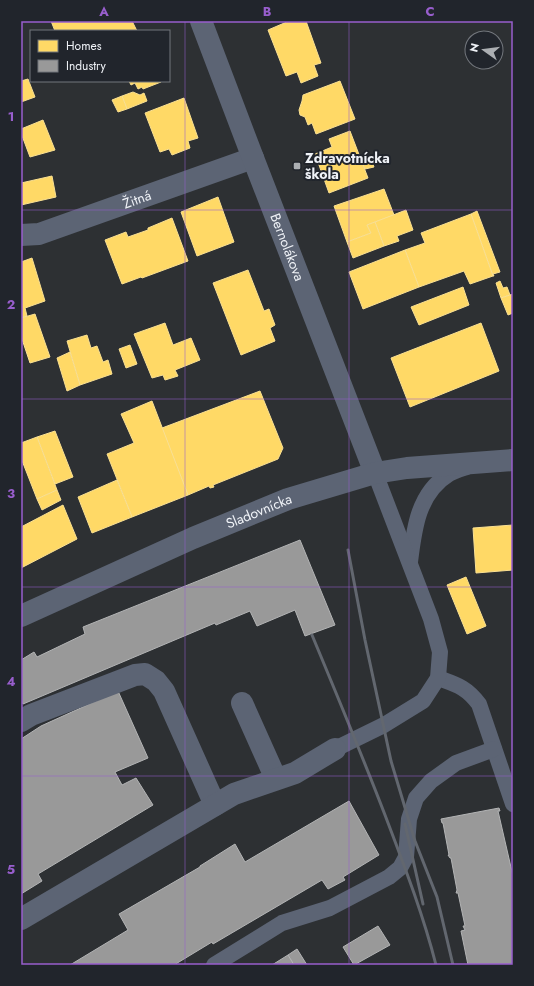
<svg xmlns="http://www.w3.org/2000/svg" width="534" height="986" font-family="Jost,sans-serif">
<rect width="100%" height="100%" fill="#2d3033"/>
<!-- homes -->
<g fill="#ffd966" stroke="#fae092">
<polygon points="51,21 132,21 137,31 55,31"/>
<polygon points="289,21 306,21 321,63 314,65 318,76 301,83 297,72 286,76 268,30"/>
<polygon points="28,79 35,97 21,102 21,81"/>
<polygon points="129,81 160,81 161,82 143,89 142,87 138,89 135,83 131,85"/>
<polygon points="340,81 355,119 316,134 312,123 308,125 305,117 300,115 299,110 302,101 303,95"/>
<polygon points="133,92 140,95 144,93 147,101 127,109 122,96"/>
<polygon points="122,96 127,109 118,112 112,100"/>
<polygon points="184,98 198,138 188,141 190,148 172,155 169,149 160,152 145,113"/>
<polygon points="43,120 55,150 30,157 21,133 21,129"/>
<polygon points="350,131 368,178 329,193 315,154 332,147 329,139"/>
<polygon points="370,157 374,167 365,169 361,160"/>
<polygon points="52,176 56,197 21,205 21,183"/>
<polygon points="384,189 394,215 367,225 371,233 347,242 334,206"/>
<polygon points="218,197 234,242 197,256 181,212"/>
<polygon points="406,210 413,230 397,236 399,241 384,246 375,222"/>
<polygon points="477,211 500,272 493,274 494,276 493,276 471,214"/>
<polygon points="471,214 493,276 470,284 464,271 419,287 405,250 425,243 421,233"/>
<polygon points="172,218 188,261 142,278 141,277 122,284 105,240 126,232 128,237 148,230 148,228"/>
<polygon points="375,222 384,246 353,258 347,242 371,233 367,225"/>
<polygon points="405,250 419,287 363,309 349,272"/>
<polygon points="32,258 45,301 25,308 27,316 21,318 21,262"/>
<polygon points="248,270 264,311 269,309 275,325 270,328 275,341 241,355 213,283"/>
<polygon points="500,281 503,288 507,287 510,295 501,298 496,283"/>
<polygon points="463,287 469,305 419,325 411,307"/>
<polygon points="513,294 513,313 508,315 501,298"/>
<polygon points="35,314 50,357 30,363 21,336 21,318"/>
<polygon points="165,323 173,345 191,338 200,360 175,370 178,376 165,380 163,375 152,378 134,334"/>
<polygon points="481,323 499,371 410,407 391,358"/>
<polygon points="87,335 91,348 97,346 103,362 108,360 112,374 80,385 67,341"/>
<polygon points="130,345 137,364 126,368 119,349"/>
<polygon points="70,352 80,385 67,391 57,358"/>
<polygon points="260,391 283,448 278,459 213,485 214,487 210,488 209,486 188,495 162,428"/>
<polygon points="152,401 188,495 132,517 107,454 134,443 121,414"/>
<polygon points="55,431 73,477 55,484 37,437"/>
<polygon points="37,437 57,490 37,499 21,458 21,443"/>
<polygon points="117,480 132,517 92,533 78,497"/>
<polygon points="57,490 61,500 42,510 37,499"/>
<polygon points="63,505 77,539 21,568 21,527"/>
<polygon points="513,525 513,570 476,573 473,528"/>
<polygon points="466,577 486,626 467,634 447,585"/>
</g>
<!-- industry -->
<g fill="#999" stroke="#b3b4b5">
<polygon points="300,540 335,625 305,636 295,610 257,626 250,611 216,625 215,623 23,704 21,700 21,660 34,652 37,657 85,634 83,627"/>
<polygon points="118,691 148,758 115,772 122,785 136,778 153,805 38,874 42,881 21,894 21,739 41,726"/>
<polygon points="349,801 379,855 343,877 345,880 328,889 322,880 213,944 212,942 174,965 70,965 128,930 119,914 200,867 200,866 235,844 245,862"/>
<polygon points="499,808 500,811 498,811 513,876 513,965 468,965 461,931 465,930 463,926 465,926 458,893 456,893 457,890 451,858 450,858 448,855 449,855 443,823 442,823 441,819"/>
<polygon points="378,926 390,945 354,965 343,947"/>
<polygon points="297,949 307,965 294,965 288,955"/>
<polygon points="288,955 294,965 272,965"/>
</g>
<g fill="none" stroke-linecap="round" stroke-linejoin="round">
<!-- service -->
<g stroke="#5c6474" stroke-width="16">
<path d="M410 562C414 529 418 493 449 474 454 471 461 469 467 467"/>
<path d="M438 678C457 685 466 687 479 704L513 804"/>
<polyline points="335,749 384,725 423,701 438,678 440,652 431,619 375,473"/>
<polyline points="214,965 282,923 330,908 389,877 400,868 406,857 409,819 416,798 431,781 456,763 494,749"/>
</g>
<!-- minor -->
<g stroke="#5c6474" stroke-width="22">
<path id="s1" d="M21 235 39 234 253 158"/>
<polyline points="242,703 276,779"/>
<polyline points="21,721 31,715 135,675 145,674 156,681 164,691 215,805"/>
<polyline points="21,919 234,794 295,773 335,749"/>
</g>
<!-- tertiary -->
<g stroke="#5c6474" stroke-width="22">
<path id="s2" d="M201 21 253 158 375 473"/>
<path id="s3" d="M21 616 193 538 288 499 375 473 407 468 513 460"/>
</g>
<!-- rail -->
<g stroke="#62676f" stroke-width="3">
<polyline points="348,550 365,640 391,761 415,841 437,897 453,965"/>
<path d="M312 635C337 695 362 755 385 815 404 865 423 914 436 965"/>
<polyline points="405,824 423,904"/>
</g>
</g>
<!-- grid -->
<path fill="none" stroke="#985ecd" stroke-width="1" stroke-opacity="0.55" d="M185 21V965M349 21V965M21 210H513M21 399H513M21 587H513M21 776H513"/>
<!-- markers -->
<rect fill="#abaeb2" stroke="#21252c" stroke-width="1.5" x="293" y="162" width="8" height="8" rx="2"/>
<g text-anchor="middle" stroke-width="4" stroke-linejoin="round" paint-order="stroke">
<!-- poi labels -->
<g font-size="14" font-weight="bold" fill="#eff2f7" stroke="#21252c" text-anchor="start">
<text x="305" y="163">Zdravotnícka<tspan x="305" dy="16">škola</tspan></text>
</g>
<!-- street labels -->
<g font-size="14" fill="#eff2f7" stroke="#21252c">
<text dy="5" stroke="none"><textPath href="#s1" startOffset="122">Žitná</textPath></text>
<text dy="5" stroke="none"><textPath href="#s2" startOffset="242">Bernolákova</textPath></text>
<text dy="5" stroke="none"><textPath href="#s3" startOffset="260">Sladovnícka</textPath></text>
</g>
</g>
<!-- border -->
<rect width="534" height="986" fill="none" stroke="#21252c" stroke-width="44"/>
<!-- legend -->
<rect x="30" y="30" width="140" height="52" fill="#21252c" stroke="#73777d"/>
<rect x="38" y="40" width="20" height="12" fill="#ffd966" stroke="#73777d"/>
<text x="66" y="50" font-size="12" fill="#eff2f7">Homes</text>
<rect x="38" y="60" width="20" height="12" fill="#999999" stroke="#73777d"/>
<text x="66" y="70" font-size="12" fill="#eff2f7">Industry</text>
<!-- north arrow -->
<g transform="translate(484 50) rotate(284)"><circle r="19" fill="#21252c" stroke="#73777d"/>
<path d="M0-3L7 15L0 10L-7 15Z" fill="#abaeb2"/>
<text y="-6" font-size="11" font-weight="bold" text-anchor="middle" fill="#eff2f7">N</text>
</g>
<rect x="22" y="22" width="490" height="942" fill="none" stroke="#985ecd" stroke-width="1.5"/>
<g font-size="13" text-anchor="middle" font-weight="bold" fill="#985ecd">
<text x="104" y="16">A</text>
<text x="267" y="16">B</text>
<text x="430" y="16">C</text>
<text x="11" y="121">1</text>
<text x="11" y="309">2</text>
<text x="11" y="498">3</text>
<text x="11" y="686">4</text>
<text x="11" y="874">5</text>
</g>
</svg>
